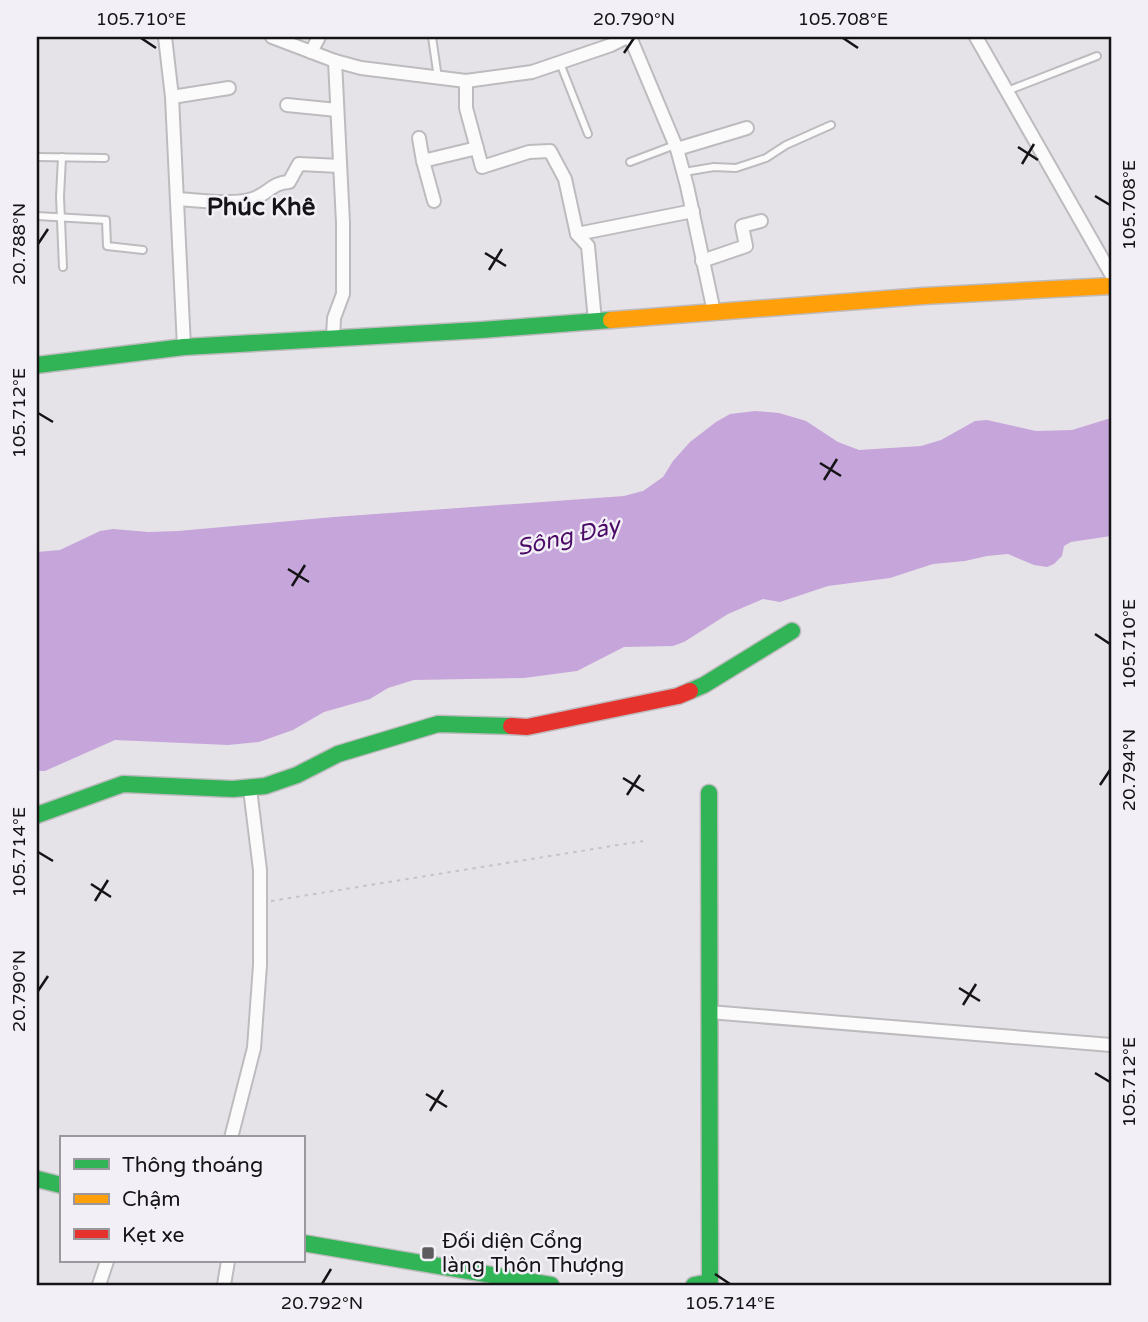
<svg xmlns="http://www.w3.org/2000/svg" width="1148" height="1322" font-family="'Varela Round',sans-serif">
<rect width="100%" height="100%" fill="#e6e3e8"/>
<!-- water -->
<polygon fill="#c6a5db" points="755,411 779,413 806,421 838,442 859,450 921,446 941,440 975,421 987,420 1036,431 1072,430 1111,418 1111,536 1071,542 1064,546 1062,556 1054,564 1047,567 1034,565 1008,554 987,556 965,561 933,564 890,578 828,586 780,602 763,599 728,614 684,642 673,646 624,647 577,671 524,678 414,680 388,688 370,699 324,712 293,730 259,742 228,745 115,740 45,771 37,771 37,552 60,550 100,531 113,529 149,532 178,531 334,517 624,496 643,491 663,477 673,461 690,442 716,422 730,414"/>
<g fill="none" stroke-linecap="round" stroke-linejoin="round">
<defs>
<g id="lane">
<polyline points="432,37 438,78"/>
<polyline points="560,63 588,134"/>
<polyline points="1007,91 1097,56"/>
<polyline points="37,157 105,158"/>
<polyline points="62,157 60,197 63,267"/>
<polyline points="630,162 675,145"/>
<polyline points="684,172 714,167 736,168 766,158 786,145 831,125"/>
<polyline points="37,216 106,220 107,246 143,250"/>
</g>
<g id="street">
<polyline points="165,37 172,97 184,347"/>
<polyline points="272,37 335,61 361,68 466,81 532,72 611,45 627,37"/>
<polyline points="630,37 677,149 687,186 714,312"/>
<polyline points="976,37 1111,274"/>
<polyline points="311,52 319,37"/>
<polyline points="466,81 466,108 482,167 529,152 550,151 565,179 577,234 588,246 595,321"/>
<polyline points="172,97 229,88"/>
<polyline points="287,105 337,110"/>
<polyline points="419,138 423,161 477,148"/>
<polyline points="677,149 747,128"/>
<polyline points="423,161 434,201"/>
<path d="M177 199C198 200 237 206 255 198 270 192 272 183 289 182L299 164 340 166"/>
<polyline points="577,234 693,211"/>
<polyline points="702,261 746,246 742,226 761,221"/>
<polyline points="333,338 334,318 343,294 343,223 335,61"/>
<polyline points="709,1012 1111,1045"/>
<polyline points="231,1138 254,1048 260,965 260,870 250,789"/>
<polyline points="99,1285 107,1261"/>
<polyline points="224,1285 228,1261"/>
</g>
<g id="fast">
<polyline points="37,365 184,347 481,330 611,320"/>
<polyline points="690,691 704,685 792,631"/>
<polyline points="37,815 123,784 233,789 265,786 297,775 338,754 438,724 511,726"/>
<polyline points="37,1179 61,1185"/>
<polyline points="303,1243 551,1285"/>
<polyline points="694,1285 710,1282 709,793"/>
</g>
<polyline id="slow" points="611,320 924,296 1111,286"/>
<polyline id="jam" points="511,726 527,727 678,696 690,691"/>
</defs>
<!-- lane casing -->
<use href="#lane" stroke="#bebbbf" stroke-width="10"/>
<!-- street casing -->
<use href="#street" stroke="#bebbbf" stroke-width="16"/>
<!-- fast casing -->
<use href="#fast" stroke="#bebbbf" stroke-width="19"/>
<!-- slow casing -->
<use href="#slow" stroke="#bebbbf" stroke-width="19"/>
<!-- jam casing -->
<use href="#jam" stroke="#bebbbf" stroke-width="19"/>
<!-- path -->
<polyline stroke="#c4c3c5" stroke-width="2" stroke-dasharray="3.5 5" stroke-linecap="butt" points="271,901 643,841"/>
<!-- lane -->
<use href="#lane" stroke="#fbfbfc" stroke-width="6"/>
<!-- street -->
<use href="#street" stroke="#fbfbfc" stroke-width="12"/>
<!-- fast -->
<use href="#fast" stroke="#30b455" stroke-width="16"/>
<!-- slow -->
<use href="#slow" stroke="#ff9f0a" stroke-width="16"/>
<!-- jam -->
<use href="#jam" stroke="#e5322d" stroke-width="16"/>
</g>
<!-- ticks -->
<path fill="none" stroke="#141315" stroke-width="2.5" d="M141 38 156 48M843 38 858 48M624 53 634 38M1018 147 1038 160M1022 164 1034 144M1095 196 1110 205M38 244 48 229M485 253 506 266M489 270 502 249M38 413 53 422M820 463 841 476M824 480 837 459M288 569 309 582M292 586 305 565M1095 634 1110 644M623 778 644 791M1100 785 1110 770M627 795 640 775M38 852 53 861M91 884 111 897M95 901 108 880M959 988 980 1001M38 991 48 976M963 1005 976 984M1095 1073 1110 1082M426 1094 447 1107M430 1111 443 1090M715 1274 730 1284M322 1284 331 1269"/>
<!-- markers -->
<rect fill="#5e5c5f" stroke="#f3eff7" stroke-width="2.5" x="421" y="1246" width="14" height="14" rx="3.5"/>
<g text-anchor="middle" stroke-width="5" stroke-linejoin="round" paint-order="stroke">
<!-- poi labels -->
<g font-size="21" fill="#141315" stroke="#f3eff7" text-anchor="start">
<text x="442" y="1248">Đối diện Cổng<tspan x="442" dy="24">làng Thôn Thượng</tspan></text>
</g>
<!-- water labels -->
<g font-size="23" font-style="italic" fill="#4a0a66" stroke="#f3eff7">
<text transform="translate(568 536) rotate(-13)" y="8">Sông Đáy</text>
</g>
<!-- quarter labels -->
<g font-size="24" font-weight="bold" fill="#141315" stroke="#f3eff7">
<text x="261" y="215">Phúc Khê</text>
</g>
</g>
<!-- border -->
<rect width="1148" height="1322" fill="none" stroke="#f3eff7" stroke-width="77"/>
<!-- legend -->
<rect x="60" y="1136" width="245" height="126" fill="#f3eff7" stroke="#9a979d" stroke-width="2"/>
<rect x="74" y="1159" width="35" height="10" fill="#30b455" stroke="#9a979d" stroke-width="2"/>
<text x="122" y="1172" font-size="21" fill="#141315">Thông thoáng</text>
<rect x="74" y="1194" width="35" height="10" fill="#ff9f0a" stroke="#9a979d" stroke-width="2"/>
<text x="122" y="1206" font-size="21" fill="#141315">Chậm</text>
<rect x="74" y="1229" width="35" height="10" fill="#e5322d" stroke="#9a979d" stroke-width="2"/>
<text x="122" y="1242" font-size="21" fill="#141315">Kẹt xe</text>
<rect x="38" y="38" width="1072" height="1246" fill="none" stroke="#141315" stroke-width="2.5"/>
<g font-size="18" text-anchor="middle" fill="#141315">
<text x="141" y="25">105.710°E</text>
<text x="634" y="25">20.790°N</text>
<text x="843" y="25">105.708°E</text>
<text transform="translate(1129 205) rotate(-90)" y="6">105.708°E</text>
<text transform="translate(19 244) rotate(-90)" y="6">20.788°N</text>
<text transform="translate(19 413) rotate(-90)" y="6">105.712°E</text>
<text transform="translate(1129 644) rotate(-90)" y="6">105.710°E</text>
<text transform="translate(1129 770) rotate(-90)" y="6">20.794°N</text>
<text transform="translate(19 852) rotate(-90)" y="6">105.714°E</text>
<text transform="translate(19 991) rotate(-90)" y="6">20.790°N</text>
<text transform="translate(1129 1082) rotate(-90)" y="6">105.712°E</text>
<text x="322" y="1309">20.792°N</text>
<text x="730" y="1309">105.714°E</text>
</g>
</svg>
